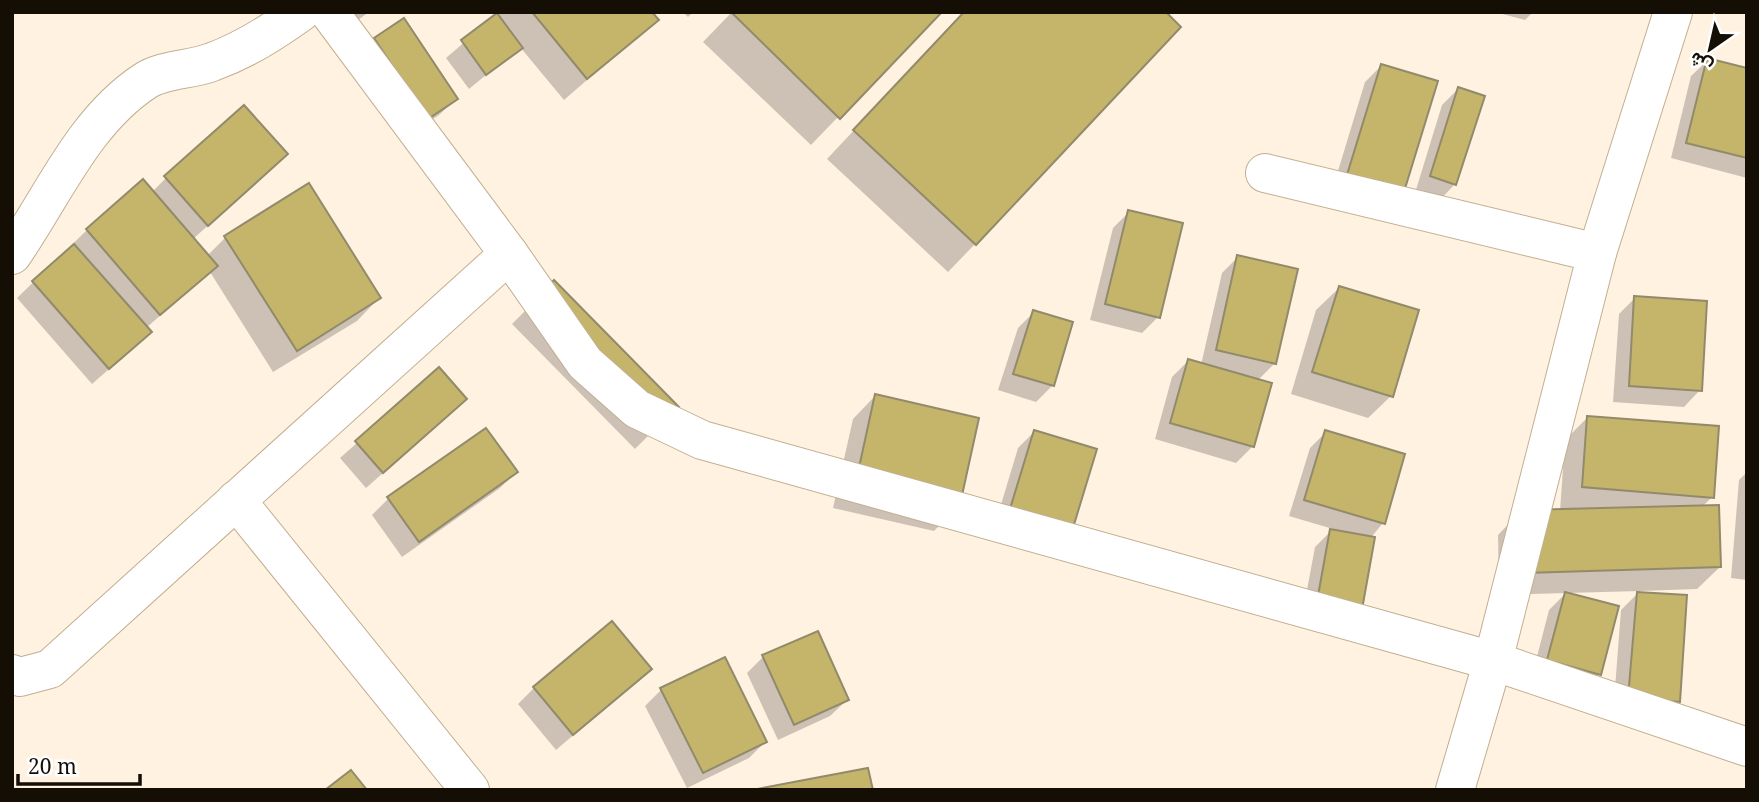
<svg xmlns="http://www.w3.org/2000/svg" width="1759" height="802" font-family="'Noto Serif',Vazirmatn,serif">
<rect width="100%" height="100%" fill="#fff2e1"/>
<!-- shadow -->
<g fill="#0003">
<polygon points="321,12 369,12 337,35"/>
<polygon points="491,12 650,12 656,20 564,100 520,47 469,89 446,58 495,16"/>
<polygon points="683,12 693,12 688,17"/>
<polygon points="732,12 939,12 811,145 703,42"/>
<polygon points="965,12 975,244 948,272 827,159"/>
<polygon points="1495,12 1533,12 1525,20"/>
<polygon points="403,21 456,99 439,115 411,134 359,56 375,40"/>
<polygon points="1708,60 1747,70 1747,178 1671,158 1691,76"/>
<polygon points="1381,66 1435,82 1331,194 1365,82"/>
<polygon points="1458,89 1455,184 1439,201 1415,193 1442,105"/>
<polygon points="270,170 193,239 207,256 225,238 379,298 357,321 273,372 210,272 146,328 133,348 92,384 17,298 87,230 152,192 166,178"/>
<polygon points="1129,212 1158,317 1142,333 1090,320 1113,228"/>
<polygon points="1238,257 1295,270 1274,364 1257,381 1252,447 1236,463 1155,439 1172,377 1188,361 1201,365 1222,273"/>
<polygon points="554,282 677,407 635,449 512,324"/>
<polygon points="1339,288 1391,396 1368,418 1291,394 1316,310"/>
<polygon points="1635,298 1700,390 1684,407 1613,402 1619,314"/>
<polygon points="1034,312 1053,385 1036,402 998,390 1018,328"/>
<polygon points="439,370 449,415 366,488 340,458"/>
<polygon points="875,396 957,508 934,531 833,508 853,419"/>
<polygon points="1588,417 1712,497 1701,508 1720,567 1697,589 1640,591 1678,702 1662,718 1613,714 1621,610 1640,591 1567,593 1599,674 1583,690 1532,676 1549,610 1566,593 1499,595 1498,535 1520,512 1560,511 1565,440"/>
<polygon points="1034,432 1068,540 991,538 1018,448"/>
<polygon points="1326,432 1383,523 1301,622 1315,547 1333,529 1289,516 1310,448"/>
<polygon points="516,472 500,488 402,557 372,515 388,499"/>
<polygon points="1747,472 1747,580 1731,578 1739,480"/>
<polygon points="763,657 847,700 830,716 778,740 747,673"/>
<polygon points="650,669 556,750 518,704 534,688"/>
<polygon points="661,690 765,742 749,758 687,788 645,706"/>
</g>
<!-- building -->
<g fill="#c5b56b" stroke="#918a6b" stroke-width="2">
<polygon points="532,12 652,12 659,20 587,79"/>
<polygon points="731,12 942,12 840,119"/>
<polygon points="964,12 1166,12 1181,27 976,245 853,130"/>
<polygon points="497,13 523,48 486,75 461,40"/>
<polygon points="404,18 458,99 428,119 374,38"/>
<polygon points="1707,58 1747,68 1747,158 1686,143"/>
<polygon points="1381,64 1438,81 1403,195 1346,178"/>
<polygon points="1458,87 1485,96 1456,185 1430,176"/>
<polygon points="244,105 288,154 208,226 164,176"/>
<polygon points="143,179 218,266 160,315 86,229"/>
<polygon points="309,183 381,298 297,351 224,236"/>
<polygon points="1128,210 1183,223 1160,318 1105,304"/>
<polygon points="74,244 152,332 109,369 32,281"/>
<polygon points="1237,255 1298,269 1276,364 1216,350"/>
<polygon points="554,280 679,407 652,434 527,307"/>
<polygon points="1339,286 1419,310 1393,397 1312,372"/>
<polygon points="1634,296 1707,301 1702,391 1629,386"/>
<polygon points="1033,310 1073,322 1054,386 1013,374"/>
<polygon points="1188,359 1272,383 1254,447 1170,423"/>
<polygon points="439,367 467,399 383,473 355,441"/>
<polygon points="875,394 979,418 959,509 855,486"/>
<polygon points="1587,416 1719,426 1714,498 1582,487"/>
<polygon points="486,428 518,472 419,542 387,497"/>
<polygon points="1034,430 1097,449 1069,541 1006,522"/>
<polygon points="1325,430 1405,454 1385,524 1304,500"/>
<polygon points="1719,505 1721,567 1521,573 1520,510"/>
<polygon points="1330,529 1375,537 1361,615 1316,607"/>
<polygon points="1565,592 1619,606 1601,675 1547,660"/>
<polygon points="1637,592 1687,595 1680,702 1628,698"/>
<polygon points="612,621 652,669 573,735 533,687"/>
<polygon points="818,631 849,700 794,725 762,655"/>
<polygon points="725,657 767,742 703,773 660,688"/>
<polygon points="868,768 873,790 752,790"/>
<polygon points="351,770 367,790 325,790"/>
</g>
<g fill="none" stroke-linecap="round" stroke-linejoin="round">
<defs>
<g id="minor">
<polyline points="329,12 509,254 585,363 637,409 702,440 1493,661 1747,747"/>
<polyline points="1265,173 1597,253"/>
<path d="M12 255C53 196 83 122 145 81 163 69 192 70 212 62 245 50 273 32 301 12"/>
<polyline points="236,500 470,790"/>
<polyline points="12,674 20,677 50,669 509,254"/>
<polyline points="1455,790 1493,661 1597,253 1673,12"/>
</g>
</defs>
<!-- minor casing -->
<use href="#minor" stroke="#c2af92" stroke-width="40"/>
<!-- minor -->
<use href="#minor" stroke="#fff" stroke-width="38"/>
</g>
<!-- border -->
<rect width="1759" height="802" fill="none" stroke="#140e04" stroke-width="28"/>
<!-- north arrow -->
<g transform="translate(1710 49) rotate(214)" stroke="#ffffff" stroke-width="5" paint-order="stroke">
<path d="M0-5L12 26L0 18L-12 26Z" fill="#140e04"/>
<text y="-10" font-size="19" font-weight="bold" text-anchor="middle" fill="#140e04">ش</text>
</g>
<!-- scale -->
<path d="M18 774v10h122v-10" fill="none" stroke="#140e04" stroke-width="3.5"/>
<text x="28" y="774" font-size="21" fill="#140e04" stroke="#ffffff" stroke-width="5" paint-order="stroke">20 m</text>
</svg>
